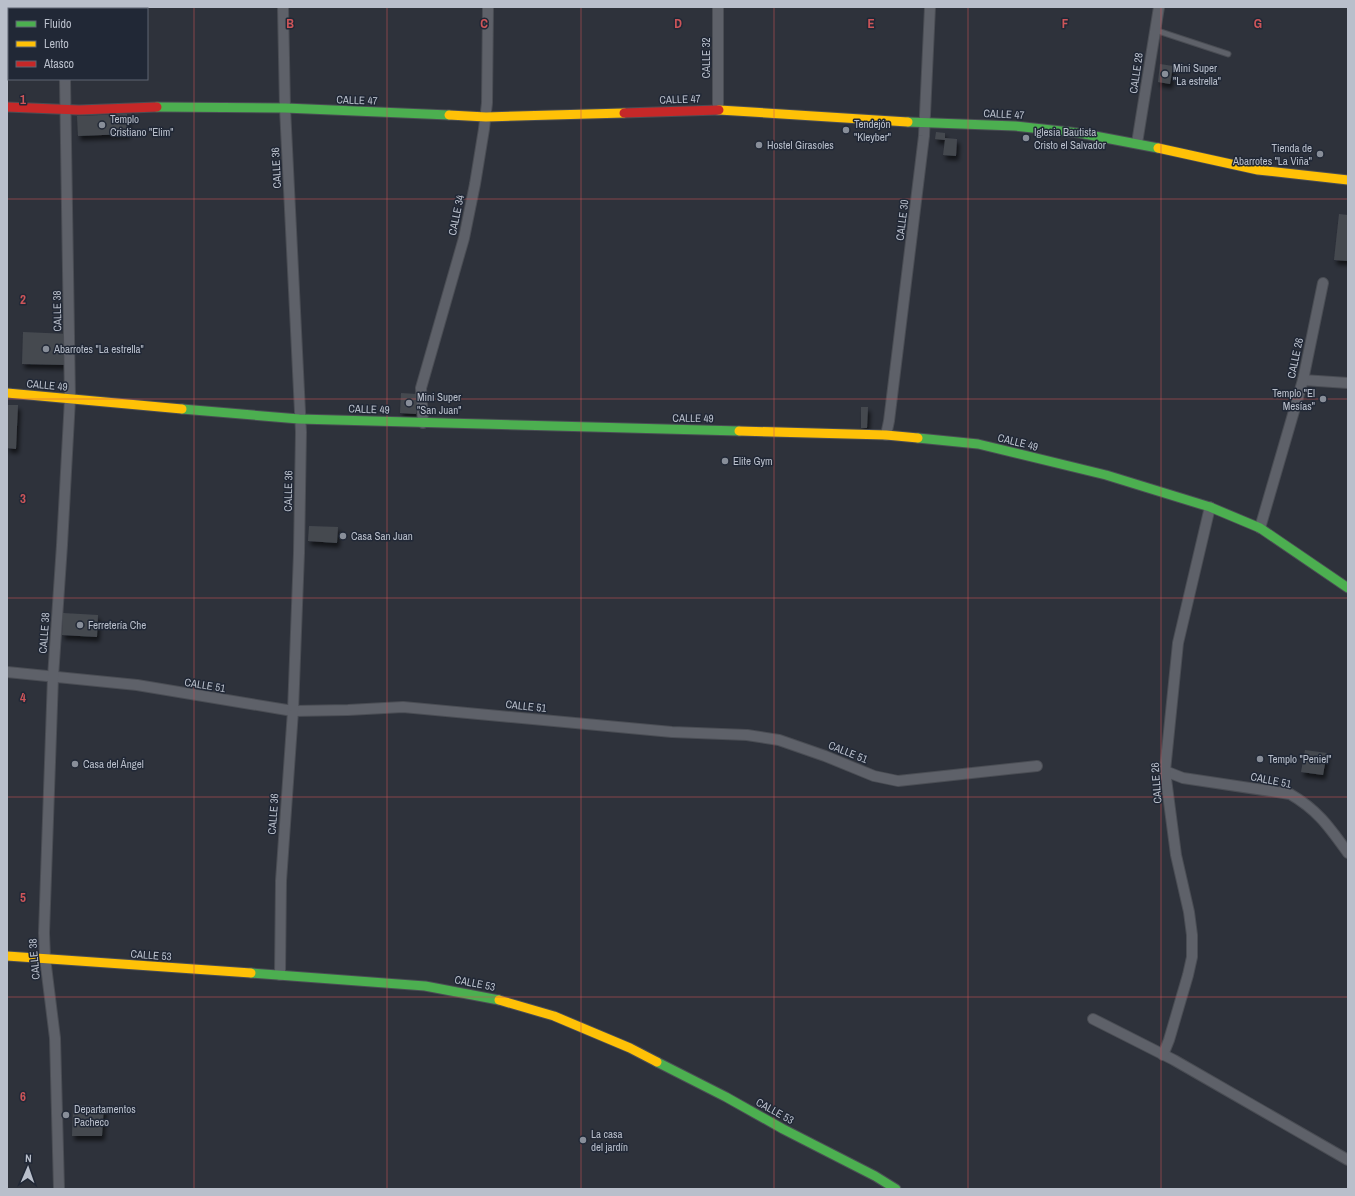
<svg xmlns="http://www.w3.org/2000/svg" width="1355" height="1196" font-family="'Archivo Narrow',sans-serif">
<defs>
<filter id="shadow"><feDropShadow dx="2.5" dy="4.5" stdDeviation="2" flood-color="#0009"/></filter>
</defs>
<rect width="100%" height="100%" fill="#2e323b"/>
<!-- building -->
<g fill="#454950" filter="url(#shadow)">
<polygon points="1160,64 1173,66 1170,84 1158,82"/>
<polygon points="127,114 128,134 78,136 77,116"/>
<polygon points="936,132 945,133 945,138 957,139 956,156 943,155 945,140 935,139"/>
<polygon points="1339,214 1348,215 1348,261 1334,260"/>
<polygon points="23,332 69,334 68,365 22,364"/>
<polygon points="401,393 417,394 416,414 400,413"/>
<polygon points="7,405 18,405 16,449 7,448"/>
<polygon points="861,407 868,407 867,428 861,428"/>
<polygon points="309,526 338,527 337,543 308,541"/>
<polygon points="63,613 98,615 97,637 62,635"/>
<polygon points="1305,750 1327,753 1323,775 1301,772"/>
<polygon points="73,1105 104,1106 102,1136 72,1136"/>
</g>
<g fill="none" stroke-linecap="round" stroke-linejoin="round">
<defs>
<polyline id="lane" points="1155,30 1228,54"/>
<g id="street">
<polyline points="62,7 62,9"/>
<polyline points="718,110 718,7"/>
<polyline points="1137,143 1159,7"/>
<polyline points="1303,380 1348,383"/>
<polyline points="423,423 421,388 464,238 475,184 484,129 487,103 488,7"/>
<polyline points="886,435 889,421 924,136 930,7"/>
<polyline points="1260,528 1303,380 1323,283"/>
<polyline points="7,672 137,685 293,711 348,710 403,707 672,732 747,735 779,740 825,756 874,776 898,781 1037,766"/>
<path d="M1165 771 1183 778 1290 794C1318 810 1330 828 1348 853"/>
<polyline points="280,975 281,881 293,711 299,553 301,432 285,108 283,7"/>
<polyline points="1093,1019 1174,1060 1348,1160"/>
<polyline points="1163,1055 1169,1040 1188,975 1192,957 1192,935 1189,912 1176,855 1165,771 1178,643 1210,507"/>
<polyline points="59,1189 55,1038 45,958 44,933 53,677 62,545 70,399 65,79"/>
</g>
<g id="fast">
<polyline points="157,107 285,108 449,115"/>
<polyline points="908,122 1015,126 1079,133 1158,148"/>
<polyline points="182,409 299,419 739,431"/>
<polyline points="918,438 978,444 1106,475 1210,507 1260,528 1348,588"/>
<polyline points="251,973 425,986 499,1000"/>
<polyline points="657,1062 726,1097 783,1129 875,1176 896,1189"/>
</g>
<g id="slow">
<polyline points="719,110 908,122"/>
<polyline points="449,115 486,117 624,113"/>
<polyline points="1158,148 1258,170 1348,180"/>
<polyline points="7,393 182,409"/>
<polyline points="739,431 886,435 918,438"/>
<polyline points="7,956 251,973"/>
<polyline points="499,1000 554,1016 630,1048 657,1062"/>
</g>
<g id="jam">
<polyline points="7,107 79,110 157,107"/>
<polyline points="624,113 719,110"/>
</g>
</defs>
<!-- lane casing -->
<use href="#lane" stroke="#4a4d54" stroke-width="7"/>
<!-- street casing -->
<use href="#street" stroke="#4a4d54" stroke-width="12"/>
<!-- fast casing -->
<use href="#fast" stroke="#4a4d54" stroke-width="11"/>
<!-- slow casing -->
<use href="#slow" stroke="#4a4d54" stroke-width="11"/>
<!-- jam casing -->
<use href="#jam" stroke="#4a4d54" stroke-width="11"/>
<!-- lane -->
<use href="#lane" stroke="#5e6169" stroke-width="5"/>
<!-- street -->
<use href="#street" stroke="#5e6169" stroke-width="10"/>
<!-- fast -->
<use href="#fast" stroke="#4caf50" stroke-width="9"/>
<!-- slow -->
<use href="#slow" stroke="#ffc107" stroke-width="9"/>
<!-- jam -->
<use href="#jam" stroke="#c62828" stroke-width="9"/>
</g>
<!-- grid -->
<path fill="none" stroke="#cd5559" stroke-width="1" stroke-opacity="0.55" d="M194 7V1189M387 7V1189M581 7V1189M774 7V1189M968 7V1189M1161 7V1189M7 199H1348M7 399H1348M7 598H1348M7 797H1348M7 997H1348"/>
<!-- markers -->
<g fill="#888e99" stroke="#212836" stroke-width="1.5">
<circle cx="1165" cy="74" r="4"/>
<circle cx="102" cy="125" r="4"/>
<circle cx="846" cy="130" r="4"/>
<circle cx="1026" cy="138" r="4"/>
<circle cx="759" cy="145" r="4"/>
<circle cx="1320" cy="154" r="4"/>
<circle cx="46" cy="349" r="4"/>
<circle cx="1323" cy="399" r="4"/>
<circle cx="409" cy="403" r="4"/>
<circle cx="725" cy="461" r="4"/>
<circle cx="343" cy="536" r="4"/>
<circle cx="80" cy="625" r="4"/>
<circle cx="1260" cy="759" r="4"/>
<circle cx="75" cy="764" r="4"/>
<circle cx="66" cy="1115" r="4"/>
<circle cx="583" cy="1140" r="4"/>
</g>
<g text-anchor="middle" stroke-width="3" stroke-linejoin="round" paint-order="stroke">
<!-- street labels -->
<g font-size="11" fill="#b9bfcb" stroke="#212836">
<text transform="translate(706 58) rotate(-90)" y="4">CALLE 32</text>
<text transform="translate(1136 73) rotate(-82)" y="4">CALLE 28</text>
<text transform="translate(680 99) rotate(-2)" y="4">CALLE 47</text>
<text transform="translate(357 100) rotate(2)" y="4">CALLE 47</text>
<text transform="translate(1004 114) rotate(3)" y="4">CALLE 47</text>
<text transform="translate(276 168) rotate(-93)" y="4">CALLE 36</text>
<text transform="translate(456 215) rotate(-78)" y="4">CALLE 34</text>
<text transform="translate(902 220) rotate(-83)" y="4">CALLE 30</text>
<text transform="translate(57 311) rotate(-91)" y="4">CALLE 38</text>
<text transform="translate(1295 358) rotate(-78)" y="4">CALLE 26</text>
<text transform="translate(47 385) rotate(5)" y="4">CALLE 49</text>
<text transform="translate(369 409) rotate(2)" y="4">CALLE 49</text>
<text transform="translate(693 418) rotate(1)" y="4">CALLE 49</text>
<text transform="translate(1018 442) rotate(14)" y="4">CALLE 49</text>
<text transform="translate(288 491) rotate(-89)" y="4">CALLE 36</text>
<text transform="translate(44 633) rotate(-86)" y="4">CALLE 38</text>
<text transform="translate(205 685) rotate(9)" y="4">CALLE 51</text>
<text transform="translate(526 706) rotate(6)" y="4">CALLE 51</text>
<text transform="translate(848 752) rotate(22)" y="4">CALLE 51</text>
<text transform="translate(1271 780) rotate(11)" y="4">CALLE 51</text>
<text transform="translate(1156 783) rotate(-94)" y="4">CALLE 26</text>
<text transform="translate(273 814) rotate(-86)" y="4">CALLE 36</text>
<text transform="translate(151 955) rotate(4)" y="4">CALLE 53</text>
<text transform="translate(34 959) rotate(-95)" y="4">CALLE 38</text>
<text transform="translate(475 983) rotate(11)" y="4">CALLE 53</text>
<text transform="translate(775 1111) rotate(29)" y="4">CALLE 53</text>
</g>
<!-- poi labels -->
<g font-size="11" fill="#b9bfcb" stroke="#212836" text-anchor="start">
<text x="1173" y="72">Mini Super<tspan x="1173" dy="13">"La estrella"</tspan></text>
<text x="110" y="123">Templo<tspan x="110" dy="13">Cristiano "Elim"</tspan></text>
<text x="854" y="128">Tendejón<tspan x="854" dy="13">"Kleyber"</tspan></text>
<text x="1034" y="136">Iglesia Bautista<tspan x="1034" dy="13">Cristo el Salvador</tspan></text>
<text x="767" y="149">Hostel Girasoles</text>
<text x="1312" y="152" text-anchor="end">Tienda de<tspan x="1312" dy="13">Abarrotes "La Viña"</tspan></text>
<text x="54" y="353">Abarrotes "La estrella"</text>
<text x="1315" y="397" text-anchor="end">Templo "El<tspan x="1315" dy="13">Mesías"</tspan></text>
<text x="417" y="401">Mini Super<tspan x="417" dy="13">"San Juan"</tspan></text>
<text x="733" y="465">Elite Gym</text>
<text x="351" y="540">Casa San Juan</text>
<text x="88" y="629">Ferretería Che</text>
<text x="1268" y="763">Templo "Peniel"</text>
<text x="83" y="768">Casa del Ángel</text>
<text x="74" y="1113">Departamentos<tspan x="74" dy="13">Pacheco</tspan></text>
<text x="591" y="1138">La casa<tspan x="591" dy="13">del jardín</tspan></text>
</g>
</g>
<g font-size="13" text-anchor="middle" font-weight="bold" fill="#cd5559" stroke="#212836" stroke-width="3" stroke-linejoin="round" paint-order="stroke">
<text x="290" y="28">B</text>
<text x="484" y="28">C</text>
<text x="678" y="28">D</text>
<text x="871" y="28">E</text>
<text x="1065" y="28">F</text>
<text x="1258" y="28">G</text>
<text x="23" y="104">1</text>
<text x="23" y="304">2</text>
<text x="23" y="503">3</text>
<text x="23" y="702">4</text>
<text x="23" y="902">5</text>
<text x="23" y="1101">6</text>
</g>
<!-- border -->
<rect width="1355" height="1196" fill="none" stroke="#b9bfcb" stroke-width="16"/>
<!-- legend -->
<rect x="8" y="8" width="140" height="72" fill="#212836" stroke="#5e6472"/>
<rect x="16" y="21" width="20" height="6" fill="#4caf50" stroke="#5e6472"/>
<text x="44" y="28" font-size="12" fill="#b9bfcb">Fluido</text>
<rect x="16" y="41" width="20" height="6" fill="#ffc107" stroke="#5e6472"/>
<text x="44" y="48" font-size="12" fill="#b9bfcb">Lento</text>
<rect x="16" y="61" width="20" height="6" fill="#c62828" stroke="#5e6472"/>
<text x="44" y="68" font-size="12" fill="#b9bfcb">Atasco</text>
<!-- north arrow -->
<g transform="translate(28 1168) rotate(2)" stroke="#212836" stroke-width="3" paint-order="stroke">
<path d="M0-3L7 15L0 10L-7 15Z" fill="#b9bfcb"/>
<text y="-6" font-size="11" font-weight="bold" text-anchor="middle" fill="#b9bfcb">N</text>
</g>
</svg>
